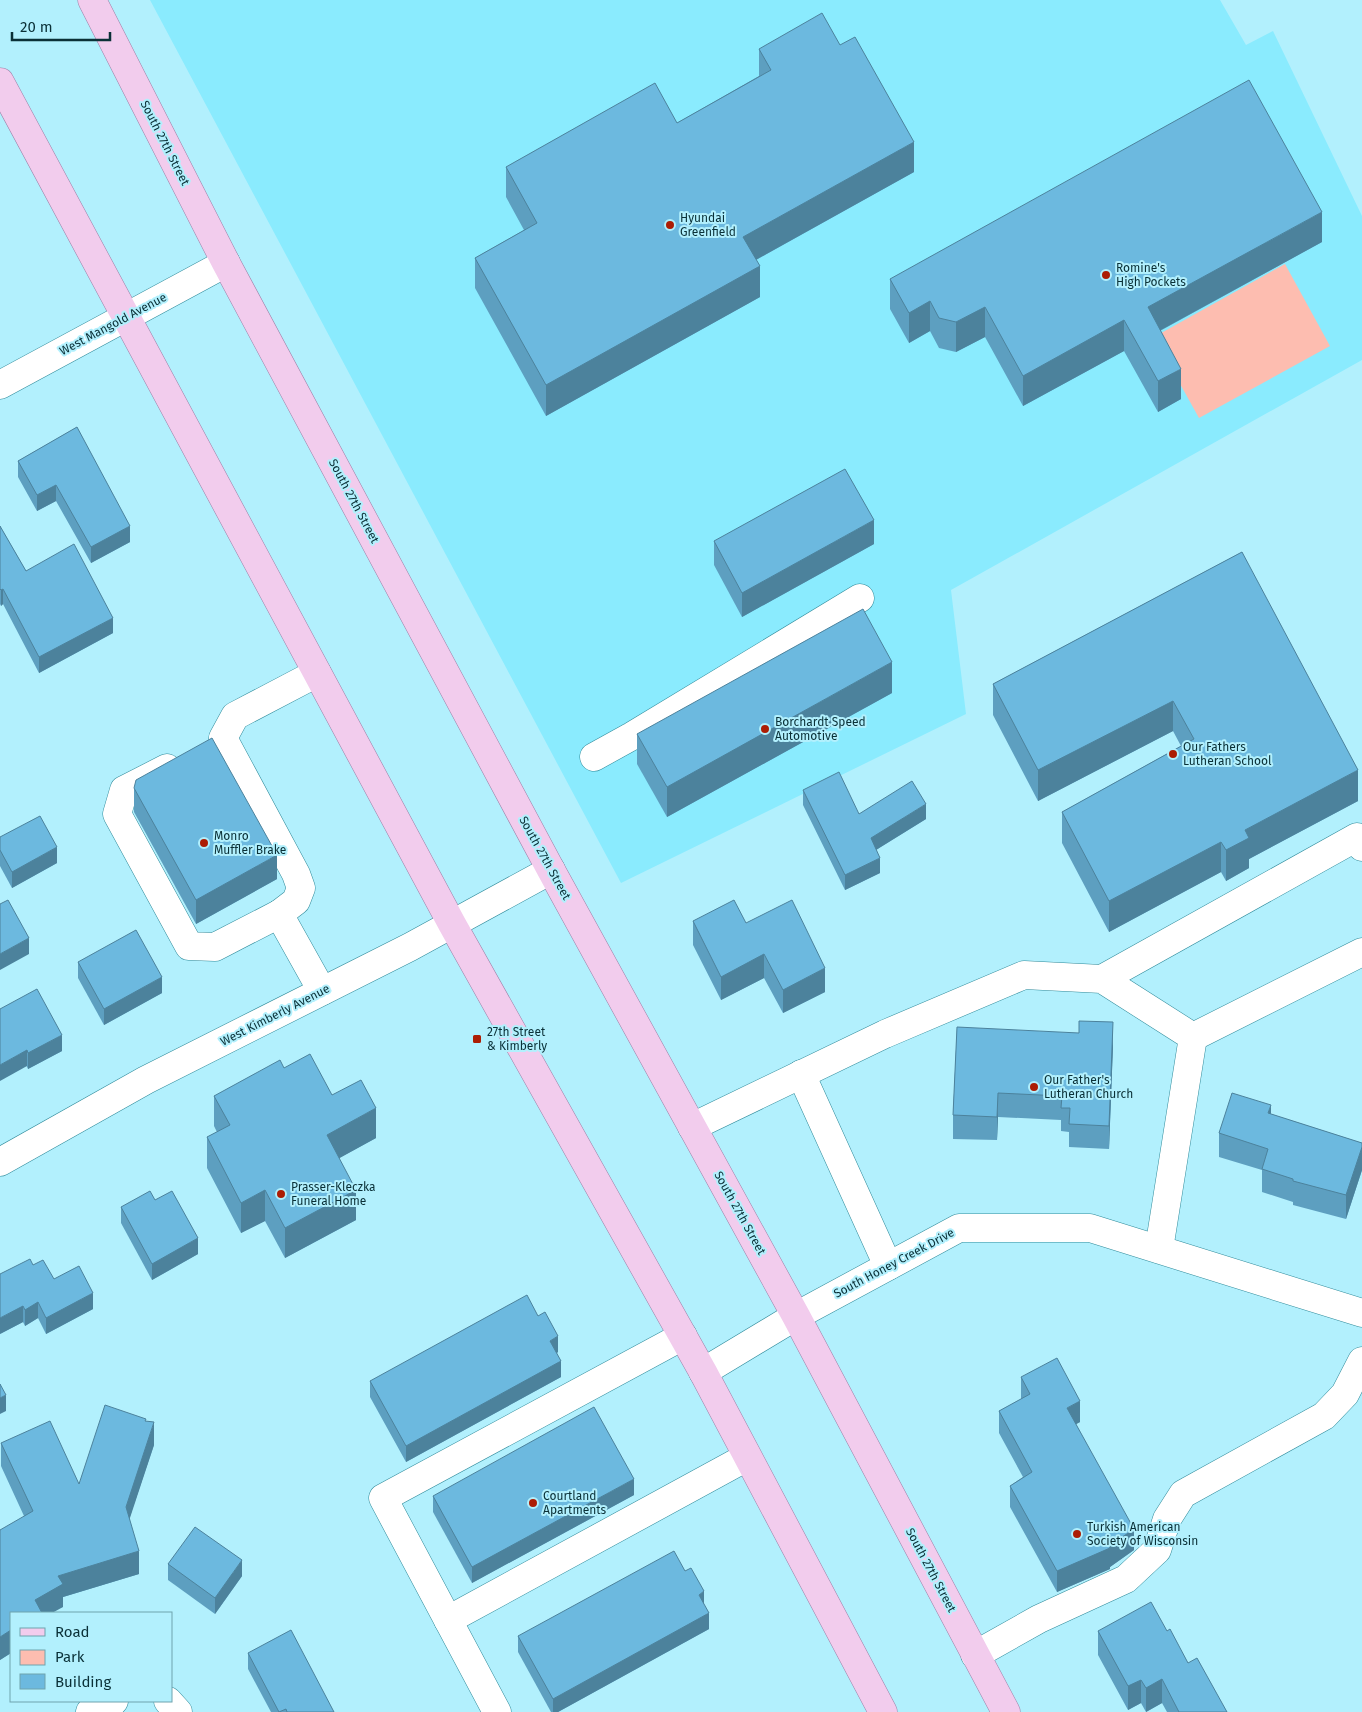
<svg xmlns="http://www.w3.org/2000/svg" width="1362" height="1712" font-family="'Fira Sans',sans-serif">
<rect width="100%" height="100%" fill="#b2f0fd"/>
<!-- built -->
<polygon fill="#8aebfe" points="150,0 1220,0 1246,45 1273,31 1362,216 1362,360 951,590 966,714 621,883"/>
<!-- green -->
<polygon fill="#fdbdb0" points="1285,264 1330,346 1199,418 1154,337"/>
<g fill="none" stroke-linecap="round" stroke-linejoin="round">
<defs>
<g id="minor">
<polyline points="0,385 226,263"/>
<polyline points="317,673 235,716 223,738 296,874 301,888 296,901 279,914 322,991"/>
<polyline points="594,757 632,736 860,598"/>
<polyline points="167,768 124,790 117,814 189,946 215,947 279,914"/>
<polyline points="1102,979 1357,837 1362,847"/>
<polyline points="1193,1037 1362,952"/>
<polyline points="801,1074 888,1266"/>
<polyline points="692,1127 885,1034 1024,975 1102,979 1193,1037 1159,1249"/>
<polyline points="0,1162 146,1080 410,947 551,870"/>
<polyline points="703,1372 796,1316 959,1228 1090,1228 1362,1313"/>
<polyline points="448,1620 747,1457"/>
<polyline points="975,1655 1039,1619 1126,1579 1157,1550 1167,1519 1183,1494 1324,1416 1345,1394 1362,1361"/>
<polyline points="168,1701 178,1712"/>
<polyline points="90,1712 114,1701"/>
<polyline points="497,1712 383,1498 683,1336"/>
</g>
<g id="major">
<polyline points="92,0 226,263 551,870 796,1316 1006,1712"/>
<polyline points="0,82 452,924 703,1372 883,1712"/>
</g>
</defs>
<!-- minor casing -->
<use href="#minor" stroke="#308b9b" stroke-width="29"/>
<!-- major casing -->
<use href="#major" stroke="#9c7fa6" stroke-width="29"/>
<!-- minor -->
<use href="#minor" stroke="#fff" stroke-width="28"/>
<!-- major -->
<use href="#major" stroke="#f2cced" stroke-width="28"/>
</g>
<!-- wall -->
<g fill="#5d9fc0">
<polygon points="840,45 914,172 756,260 760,297 546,416 475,288 475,258 524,230 506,197 506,167 677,123 759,76 759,49"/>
<polygon points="1322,242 1160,331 1181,399 1158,412 1124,351 1023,406 985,337 956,352 939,348 930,331 909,343 890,309 890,279"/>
<polygon points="77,427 130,542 91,563 56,501 37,511 18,477 18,461"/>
<polygon points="0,526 26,571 113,633 39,673 3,604 1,606 0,604"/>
<polygon points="714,541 874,544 742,617 714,565"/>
<polygon points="1242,552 1358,801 1249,859 1249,868 1226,881 1221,872 1109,932 1062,843 1062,812 1181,746 1173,731 1038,801 993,715 993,684"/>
<polygon points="892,693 667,817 637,764 637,734"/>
<polygon points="134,788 277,879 196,924 134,812"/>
<polygon points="803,790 859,814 926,819 876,850 880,873 845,890 803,805"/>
<polygon points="0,850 57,863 12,888 0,866"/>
<polygon points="693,921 746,923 825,992 783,1013 764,978 721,1000 693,945"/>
<polygon points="78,962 162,993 104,1025 78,978"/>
<polygon points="0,1009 62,1051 28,1069"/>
<polygon points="957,1027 1113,1045 1109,1149 1069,1147 1069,1132 1061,1131 1061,1120 998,1117 997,1140 953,1139 953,1115"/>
<polygon points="284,1068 332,1095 376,1138 339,1158 356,1220 285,1258 265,1221 241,1233 207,1168 207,1137 217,1132 214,1126 214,1096"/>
<polygon points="1271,1114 1362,1143 1362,1170 1346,1219 1293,1205 1293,1202 1262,1192 1262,1170 1219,1157 1219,1133"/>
<polygon points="155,1200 198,1254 152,1280 121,1223 121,1207"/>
<polygon points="33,1265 93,1309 46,1334 38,1318 25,1326 23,1322 0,1334"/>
<polygon points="558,1352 557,1353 561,1377 406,1462 370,1397 370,1381"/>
<polygon points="1021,1377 1080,1422 1076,1424 1134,1550 1110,1567 1110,1569 1057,1592 1010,1507 1010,1486 1023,1477 999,1433 999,1411 1021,1399"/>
<polygon points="146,1421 154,1445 129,1519 139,1574 63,1597 63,1607 11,1613 11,1653 0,1660 24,1516 1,1466 1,1443 79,1484"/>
<polygon points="634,1495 472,1583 433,1512 433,1496"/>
<polygon points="168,1564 242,1576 215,1614 168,1580"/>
<polygon points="704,1605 709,1629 558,1712 551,1712 518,1652 518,1636"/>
<polygon points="1098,1631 1167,1631 1188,1663 1227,1712 1167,1712 1162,1703 1146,1712 1141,1703 1128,1710 1098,1655"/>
<polygon points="248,1653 334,1712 271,1712 248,1669"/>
</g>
<!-- shaded-wall -->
<g fill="#4c829c">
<polygon points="914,142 914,172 743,267 743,237"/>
<polygon points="1322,212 1322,242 1148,337 1148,307"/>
<polygon points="760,266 760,297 546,416 546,385"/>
<polygon points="930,301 930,331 909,343 909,313"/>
<polygon points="985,307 985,337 956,352 956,322"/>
<polygon points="1124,320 1124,351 1023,406 1023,376"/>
<polygon points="1181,369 1181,399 1158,412 1158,381"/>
<polygon points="56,485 56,501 37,511 37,495"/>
<polygon points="874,520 874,544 742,617 742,593"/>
<polygon points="130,526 130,542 91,563 91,547"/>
<polygon points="3,589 3,604 1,606 1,590"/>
<polygon points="113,618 113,633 39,673 39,657"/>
<polygon points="892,662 892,693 667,817 667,787"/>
<polygon points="1173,701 1173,731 1038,801 1038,770"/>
<polygon points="1358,770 1358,801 1249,859 1249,868 1226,881 1226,850 1245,830"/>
<polygon points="926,804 926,819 871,853 871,838"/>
<polygon points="1221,842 1221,872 1109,932 1109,901"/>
<polygon points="57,847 57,863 12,888 12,872"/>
<polygon points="277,855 277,879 196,924 196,900"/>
<polygon points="880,858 880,873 845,890 845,875"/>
<polygon points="29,938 29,954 0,970 0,954"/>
<polygon points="764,954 764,978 721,1000 721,977"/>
<polygon points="825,968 825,992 783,1013 783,990"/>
<polygon points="162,977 162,993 104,1025 104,1009"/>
<polygon points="1113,1022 1113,1045 1109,1149 1109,1126"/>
<polygon points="62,1035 62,1051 28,1069 28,1053"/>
<polygon points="27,1050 27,1066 0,1081 0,1065"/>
<polygon points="998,1093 998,1117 997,1140 997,1117"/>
<polygon points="1271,1105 1271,1129 1268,1113"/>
<polygon points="376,1108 376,1138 327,1165 327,1135"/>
<polygon points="1362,1147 1362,1170 1346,1219 1346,1195"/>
<polygon points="265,1190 265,1221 241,1233 241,1203"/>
<polygon points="356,1190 356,1220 285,1258 285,1228"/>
<polygon points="198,1238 198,1254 152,1280 152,1264"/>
<polygon points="93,1293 93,1309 46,1334 46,1318"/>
<polygon points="38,1302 38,1318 25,1326 25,1310"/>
<polygon points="23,1306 23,1322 0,1334 0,1318"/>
<polygon points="558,1336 558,1352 550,1357 550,1341"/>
<polygon points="561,1361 561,1377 406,1462 406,1446"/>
<polygon points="6,1395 6,1411 0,1414 0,1398"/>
<polygon points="1080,1401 1080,1422 1067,1429 1067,1408"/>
<polygon points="154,1422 154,1445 126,1530 126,1507"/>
<polygon points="634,1479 634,1495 472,1583 472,1567"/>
<polygon points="1134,1529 1134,1550 1110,1567 1110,1569 1057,1592 1057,1571 1109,1546"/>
<polygon points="139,1551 139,1574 63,1597 63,1607 52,1613 35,1613 35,1600 58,1576"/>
<polygon points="242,1560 242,1576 215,1614 215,1598"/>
<polygon points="704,1591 704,1607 699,1595"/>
<polygon points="709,1613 709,1629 558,1712 553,1712 553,1699"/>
<polygon points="11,1630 11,1653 0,1660 0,1637"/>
<polygon points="1162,1679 1162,1703 1146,1712 1146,1688"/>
<polygon points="1141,1680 1141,1703 1128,1710 1128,1686"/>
</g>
<!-- building -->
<g fill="#6cb9df" stroke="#4c829c">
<polygon points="822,13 840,45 855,37 914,142 743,237 760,266 546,385 475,258 537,223 506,167 655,83 677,123 771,70 759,49"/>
<polygon points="1249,80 1322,212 1148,307 1181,369 1158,381 1124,320 1023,376 985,307 956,322 939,318 930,301 909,313 890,279"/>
<polygon points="77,427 130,526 91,547 56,485 37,495 18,461"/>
<polygon points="845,469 874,520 742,593 714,541"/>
<polygon points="0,526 26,571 74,544 113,618 39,657 3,589 1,590 0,589"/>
<polygon points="1242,552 1358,770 1245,830 1249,838 1226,850 1221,842 1109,901 1062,812 1194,739 1173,701 1038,770 993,684"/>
<polygon points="863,609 892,662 667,787 637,734"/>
<polygon points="212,738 277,855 196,900 134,788 136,780"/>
<polygon points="839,772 859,814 912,781 926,804 871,838 880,858 845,875 803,790"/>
<polygon points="40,816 57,847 12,872 0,850 0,837"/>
<polygon points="8,900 29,938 0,954 0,904"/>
<polygon points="734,900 746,923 792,900 825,968 783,990 764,954 721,977 693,921"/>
<polygon points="136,930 162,977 104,1009 78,962"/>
<polygon points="37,989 62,1035 28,1053 27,1050 0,1065 0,1009"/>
<polygon points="1079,1021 1113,1022 1109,1126 1069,1124 1070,1108 1061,1108 1062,1096 998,1093 997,1117 953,1115 957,1027 1079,1033"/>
<polygon points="310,1054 332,1095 361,1080 376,1108 327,1135 356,1190 285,1228 265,1190 241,1203 207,1137 230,1125 214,1096 280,1060 284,1068"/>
<polygon points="1232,1093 1271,1105 1268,1113 1362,1143 1362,1147 1346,1195 1293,1181 1293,1179 1262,1169 1268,1149 1219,1133"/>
<polygon points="150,1191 155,1200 172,1191 198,1238 152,1264 121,1207"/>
<polygon points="30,1259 33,1265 43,1260 54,1279 79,1266 93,1293 46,1318 38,1302 25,1310 23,1306 0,1318 0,1274"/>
<polygon points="527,1295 538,1316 545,1312 558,1336 550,1341 561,1361 406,1446 370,1381"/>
<polygon points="1057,1358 1080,1401 1067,1408 1134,1529 1109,1546 1110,1548 1057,1571 1010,1486 1032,1472 999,1411 1030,1394 1021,1377"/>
<polygon points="0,1384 6,1395 0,1398"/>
<polygon points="105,1405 146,1419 145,1421 154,1422 126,1507 139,1551 58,1576 63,1584 35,1600 42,1613 11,1613 11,1630 0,1637 0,1530 33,1511 1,1443 50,1421 79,1484"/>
<polygon points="594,1407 634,1479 472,1567 433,1496"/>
<polygon points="195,1527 242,1560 215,1598 168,1564"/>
<polygon points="674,1551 685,1571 691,1568 704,1591 699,1595 709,1613 553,1699 518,1636"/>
<polygon points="1151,1602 1167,1631 1170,1629 1188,1663 1197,1658 1227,1712 1179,1712 1162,1679 1146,1688 1141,1680 1128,1686 1098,1631"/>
<polygon points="291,1630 334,1712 287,1712 286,1709 279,1712 248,1653"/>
</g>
<!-- markers -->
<g fill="#ac1d04" stroke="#b2f0fd" stroke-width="2">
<circle cx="670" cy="225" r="5"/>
<circle cx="1106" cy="275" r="5"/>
<circle cx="765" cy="729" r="5"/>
<circle cx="1173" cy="754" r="5"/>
<circle cx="204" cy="843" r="5"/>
<rect x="472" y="1034" width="10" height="10" rx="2.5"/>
<circle cx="1034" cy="1087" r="5"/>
<circle cx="281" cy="1194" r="5"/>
<circle cx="533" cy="1503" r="5"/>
<circle cx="1077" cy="1534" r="5"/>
</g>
<g text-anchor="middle" stroke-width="4" stroke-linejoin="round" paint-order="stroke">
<!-- street labels -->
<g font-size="12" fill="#0a3037" stroke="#b2f0fd">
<text transform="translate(165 143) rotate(63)" y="4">South 27th Street</text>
<text transform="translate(113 324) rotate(-28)" y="4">West Mangold Avenue</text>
<text transform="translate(354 501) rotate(62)" y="4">South 27th Street</text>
<text transform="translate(545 858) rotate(61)" y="4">South 27th Street</text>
<text transform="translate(275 1015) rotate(-27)" y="4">West Kimberly Avenue</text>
<text transform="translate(740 1213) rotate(61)" y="4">South 27th Street</text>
<text transform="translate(894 1263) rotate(-28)" y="4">South Honey Creek Drive</text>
<text transform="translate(931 1570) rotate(62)" y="4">South 27th Street</text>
</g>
<!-- poi labels -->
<g font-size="12" fill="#0a3037" stroke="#b2f0fd" text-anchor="start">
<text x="680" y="222">Hyundai<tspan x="680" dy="14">Greenfield</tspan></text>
<text x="1116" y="272">Romine's<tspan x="1116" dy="14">High Pockets</tspan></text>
<text x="775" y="726">Borchardt Speed<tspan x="775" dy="14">Automotive</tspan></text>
<text x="1183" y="751">Our Fathers<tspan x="1183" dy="14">Lutheran School</tspan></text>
<text x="214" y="840">Monro<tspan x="214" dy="14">Muffler Brake</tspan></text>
<text x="487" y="1036">27th Street<tspan x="487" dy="14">&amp; Kimberly</tspan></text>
<text x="1044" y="1084">Our Father's<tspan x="1044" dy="14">Lutheran Church</tspan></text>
<text x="291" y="1191">Prasser-Kleczka<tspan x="291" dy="14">Funeral Home</tspan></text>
<text x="543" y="1500">Courtland<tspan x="543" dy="14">Apartments</tspan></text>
<text x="1087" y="1531">Turkish American<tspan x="1087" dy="14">Society of Wisconsin</tspan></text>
</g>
</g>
<!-- legend -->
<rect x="10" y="1612" width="162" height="90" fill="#b2f0fd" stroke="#6fa3ae"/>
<rect x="20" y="1628" width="25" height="8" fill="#f2cced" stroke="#6fa3ae"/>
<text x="55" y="1637" font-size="15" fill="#0a3037">Road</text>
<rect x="20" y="1650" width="25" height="15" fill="#fdbdb0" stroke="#6fa3ae"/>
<text x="55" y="1662" font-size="15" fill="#0a3037">Park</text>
<rect x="20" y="1674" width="25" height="15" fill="#6cb9df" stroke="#6fa3ae"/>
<text x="55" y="1687" font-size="15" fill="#0a3037">Building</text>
<!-- scale -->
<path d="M12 32v8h98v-8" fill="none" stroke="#0a3037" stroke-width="2.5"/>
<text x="20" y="32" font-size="15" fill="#0a3037" stroke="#b2f0fd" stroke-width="4" paint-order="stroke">20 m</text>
</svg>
